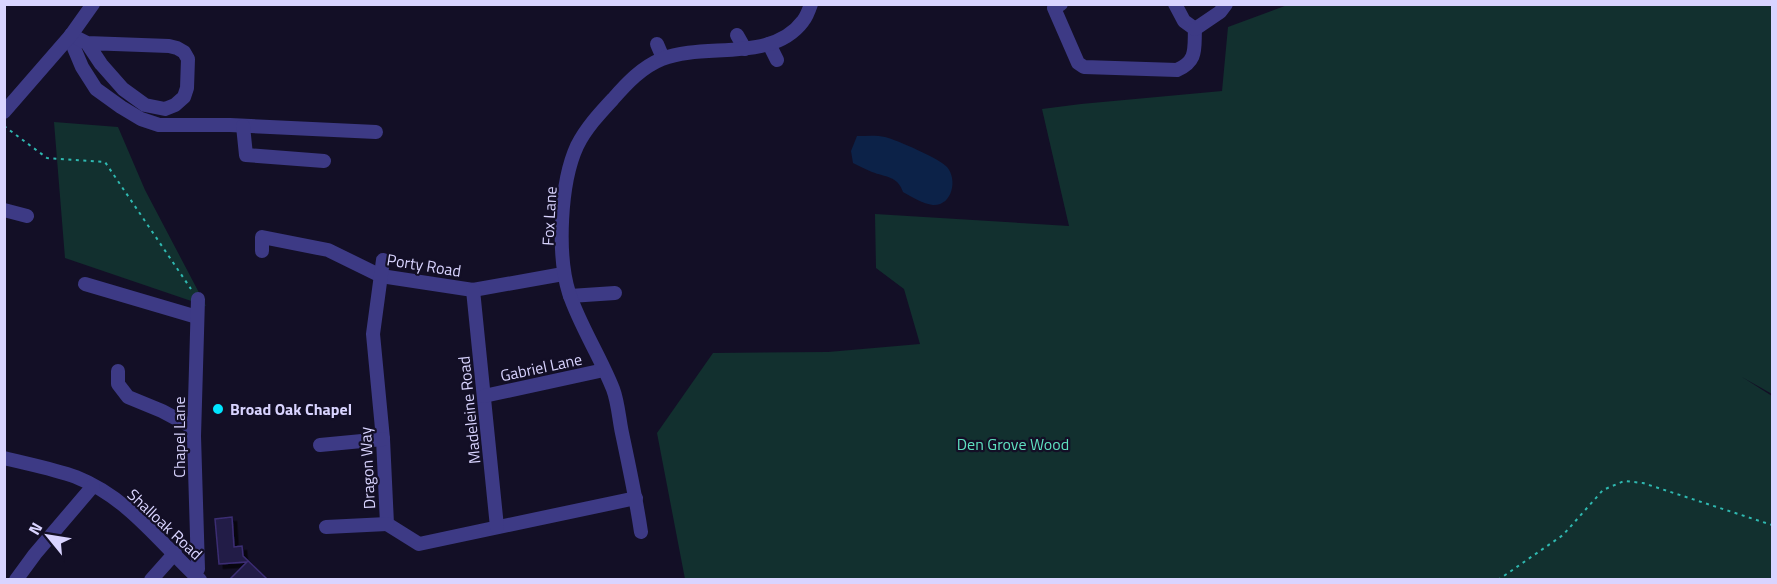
<svg xmlns="http://www.w3.org/2000/svg" width="1777" height="584" font-family="'Titillium Web',sans-serif">
<defs>
<filter id="shadow"><feDropShadow dx="4.5" dy="4.5" stdDeviation="0" flood-color="#0009"/></filter>
</defs>
<rect width="100%" height="100%" fill="#130f26"/>
<!-- green -->
<g fill="#12302f">
<polygon points="1290,4 1772,5 1772,394 1742,377 1772,396 1772,579 685,579 657,433 713,353 828,352 920,344 904,289 876,268 875,214 1069,226 1042,109 1081,104 1222,91 1228,27"/>
<polygon points="54,122 118,127 145,190 206,306 65,258"/>
</g>
<!-- water -->
<path fill="#0c2248" d="M857 136C866 136 877 135 885 137 897 140 940 159 947 167 958 180 952 206 933 205 923 204 912 197 903 192 898 176 885 177 872 172 865 169 859 166 853 163L851 151Z"/>
<!-- building -->
<polygon fill="#241b47" stroke="#3b2d73" stroke-width="1.5" filter="url(#shadow)" points="232,517 234,547 242,546 243,556 267,579 230,579 247,562 219,564 215,519"/>
<g fill="none" stroke-linecap="round" stroke-linejoin="round">
<!-- path -->
<g stroke="#2fb8b0" stroke-width="2" stroke-dasharray="3 4.5" stroke-linecap="butt">
<polyline points="4,126 47,158 105,162 191,289"/>
<polyline points="1498,580 1563,535 1603,490 1624,481 1643,483 1772,525"/>
</g>
<!-- minor -->
<g stroke="#3d3a85" stroke-width="14">
<path d="M1061 4 1054 8 1078 63 1084 67 1177 70C1198 61 1194 48 1195 29"/>
<polyline points="1175,4 1184,21 1195,29"/>
<polyline points="1195,29 1220,12 1226,4"/>
<polyline points="71,35 74,48 82,67 96,89 121,107 141,119 159,125 230,125 376,132"/>
<polyline points="71,35 87,43 101,64 123,89 145,105 165,109 175,105 184,97 187,88 188,59 184,52 177,48 169,46 87,43"/>
<polyline points="737,35 745,49"/>
<polyline points="657,44 663,58"/>
<polyline points="769,44 777,60"/>
<polyline points="4,112 71,35 93,4"/>
<polyline points="243,126 246,155 324,161"/>
<polyline points="4,210 27,216"/>
<polyline points="262,251 262,237 328,250 381,276 473,290 563,274"/>
<polyline points="383,260 373,334 383,439 387,524 419,544 636,498"/>
<polyline points="85,284 197,317"/>
<polyline points="473,290 497,527"/>
<polyline points="570,296 615,293"/>
<polyline points="118,371 118,384 128,397 162,411 194,428"/>
<polyline points="484,396 604,370"/>
<polyline points="320,445 383,439"/>
<path d="M4 458C28 464 54 469 76 477 129 498 160 543 200 580"/>
<polyline points="326,527 387,524"/>
<path d="M641 532C636 498 629 466 622 433 619 419 618 402 613 389 600 356 580 326 569 293 557 255 560 183 577 146 586 128 600 113 613 99 627 83 642 67 662 59 705 42 772 63 803 21 807 16 809 10 811 4"/>
<polyline points="195,574 198,569 194,436 198,299"/>
<polyline points="16,580 35,554 93,486"/>
<polyline points="151,580 175,553"/>
</g>
</g>
<!-- markers -->
<circle fill="#00e5ff" stroke="#130f26" stroke-width="2" cx="218" cy="409" r="6"/>
<g text-anchor="middle" stroke-width="4.5" stroke-linejoin="round" paint-order="stroke">
<!-- street labels -->
<g font-size="16" fill="#d9d4ff" stroke="#130f26">
<text transform="translate(549 216) rotate(-87)" y="6">Fox Lane</text>
<text transform="translate(424 265) rotate(9)" y="6">Porty Road</text>
<text transform="translate(541 367) rotate(-12)" y="6">Gabriel Lane</text>
<text transform="translate(469 410) rotate(-96)" y="6">Madeleine Road</text>
<text transform="translate(179 437) rotate(-90)" y="6">Chapel Lane</text>
<text transform="translate(367 468) rotate(-93)" y="6">Dragon Way</text>
<text transform="translate(165 524) rotate(43)" y="6">Shalloak Road</text>
</g>
<!-- poi labels -->
<g font-size="16" font-weight="bold" fill="#d9d4ff" stroke="#130f26" text-anchor="start">
<text x="230" y="415">Broad Oak Chapel</text>
</g>
<!-- park labels -->
<g font-size="16" fill="#5fe0c0" stroke="#130f26">
<text x="1013" y="450">Den Grove Wood</text>
</g>
</g>
<!-- border -->
<rect width="1777" height="584" fill="none" stroke="#d9d4ff" stroke-width="12"/>
<!-- north arrow -->
<g transform="translate(48 536) rotate(300)" stroke="#130f26" stroke-width="4.5" paint-order="stroke">
<path d="M0-4.5L10 22L0 15L-10 22Z" fill="#d9d4ff"/>
<text y="-9" font-size="16" font-weight="bold" text-anchor="middle" fill="#d9d4ff">N</text>
</g>
</svg>
